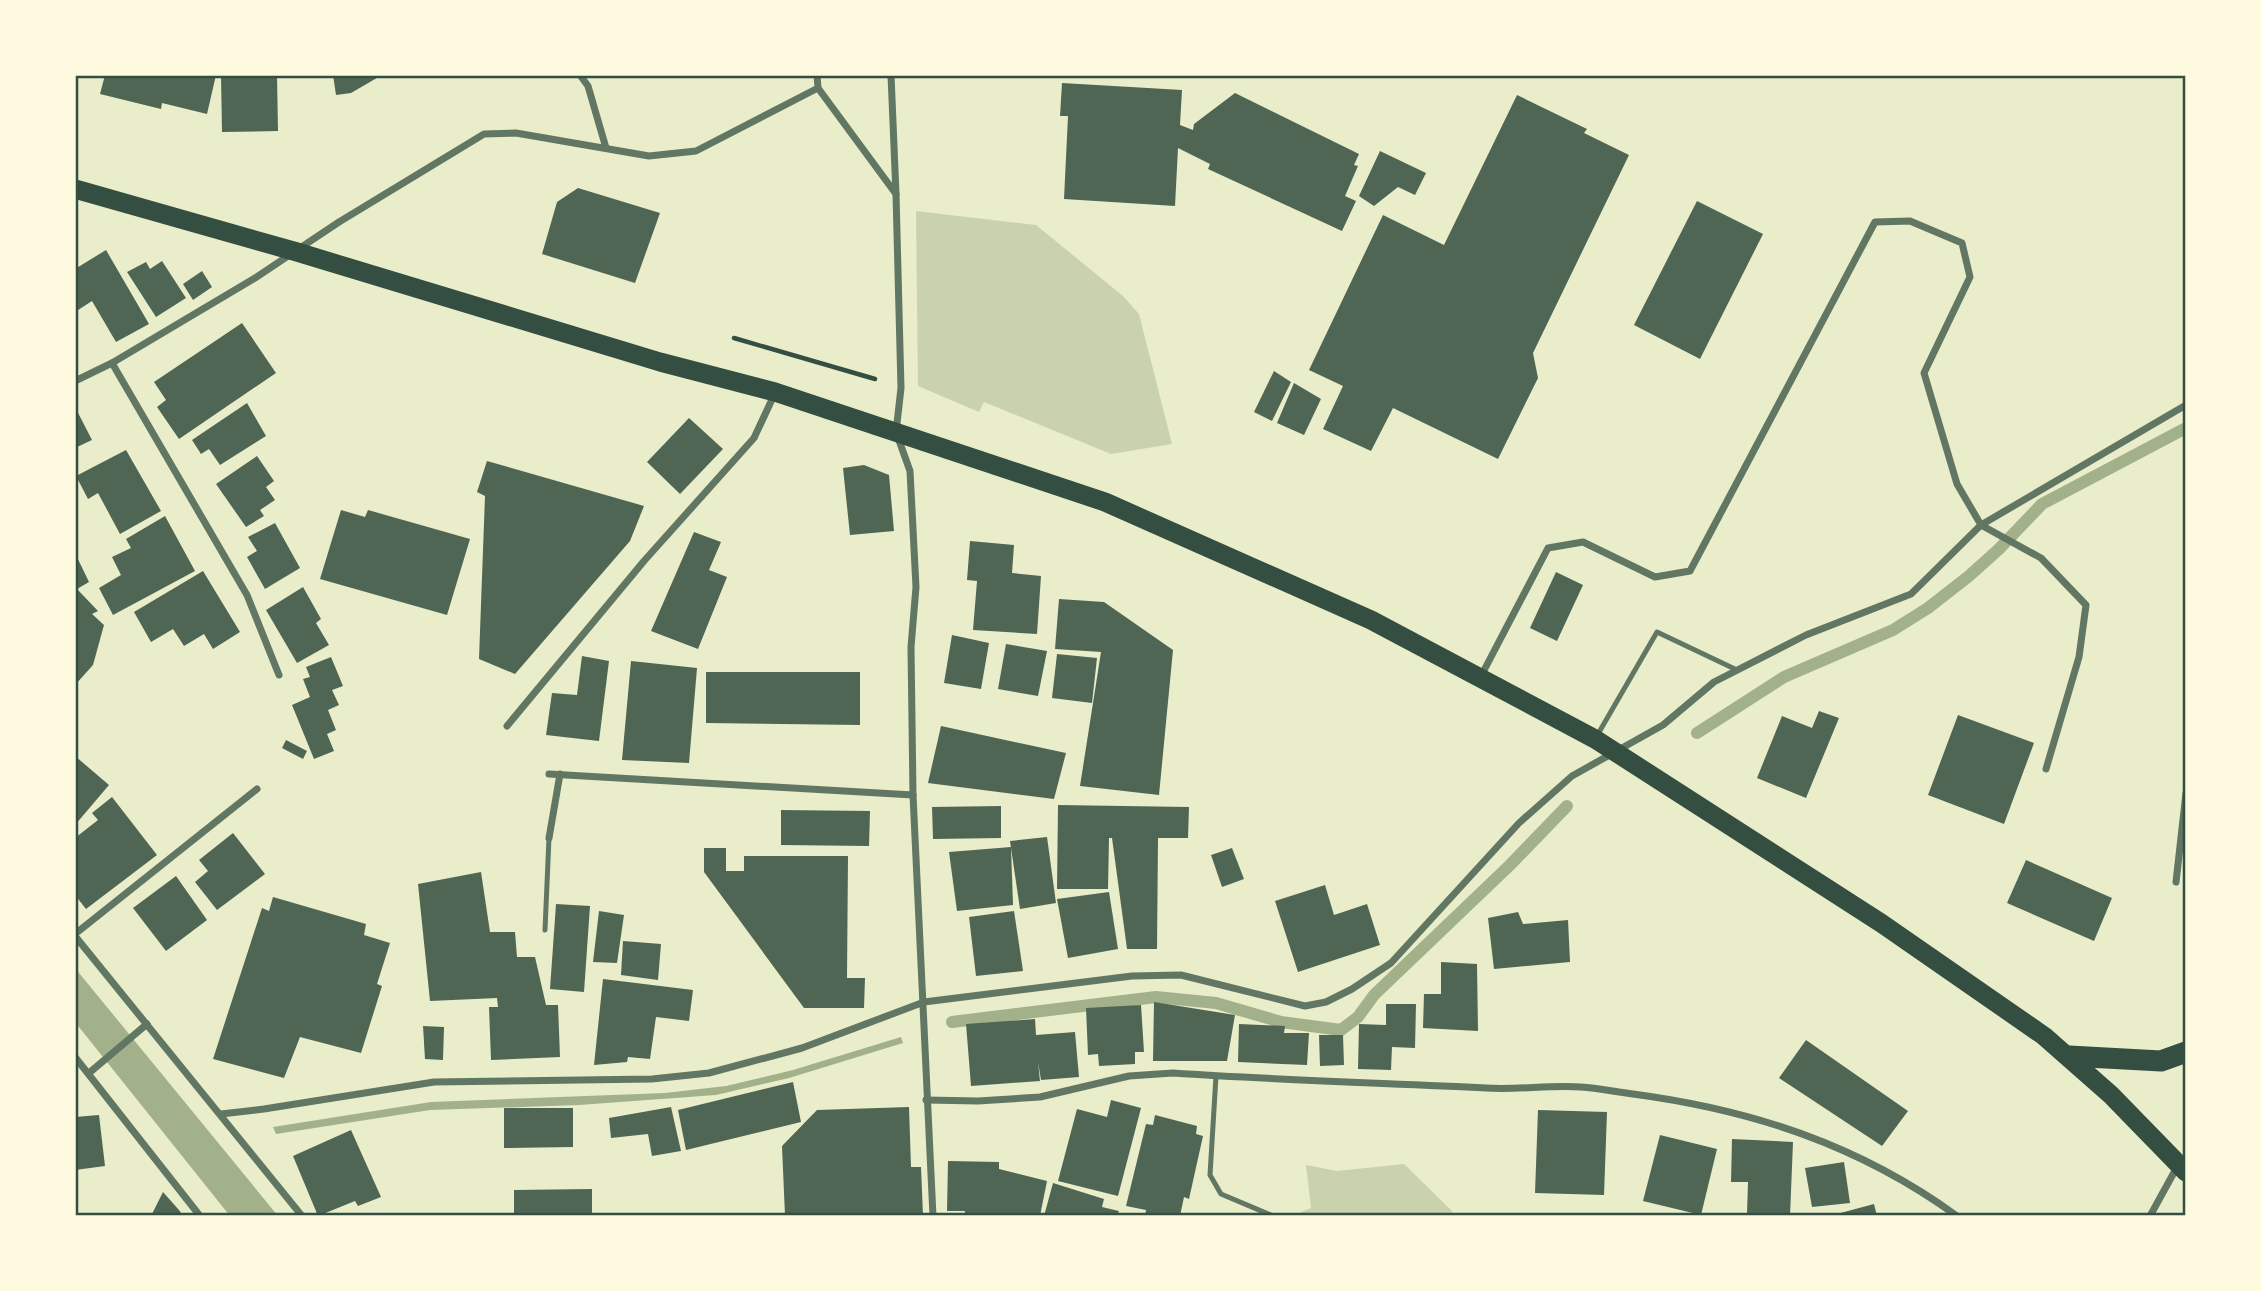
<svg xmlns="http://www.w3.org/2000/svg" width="2261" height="1291" font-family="'Asap Condensed',sans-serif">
<rect width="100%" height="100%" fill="#e9edc9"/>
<!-- green -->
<g fill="#cad2ad">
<polygon points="916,211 1036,225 1123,296 1139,314 1172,444 1111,454 984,402 979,412 918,386"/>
<polygon points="1404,1164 1452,1211 1451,1216 1292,1216 1311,1208 1306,1165 1337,1171"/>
</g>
<!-- water -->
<g fill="#a3b18a">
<polygon points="75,968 278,1216 230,1216 75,1022"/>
<polygon points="901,1037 903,1043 789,1078 716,1095 579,1105 430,1110 276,1134 273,1127 431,1102 665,1093 726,1086 793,1070"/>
</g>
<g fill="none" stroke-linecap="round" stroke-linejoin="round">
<!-- stream -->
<g stroke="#a3b18a" stroke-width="12">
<polyline points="1697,733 1784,677 1893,630 1928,608 1969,576 1999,549 2042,504 2186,428"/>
<polyline points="952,1022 1156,997 1216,1003 1281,1022 1341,1030 1358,1017 1374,995 1510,865 1567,806"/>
</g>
</g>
<!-- building -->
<g fill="#4f6655">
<polygon points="105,75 216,75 207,114 162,103 161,109 100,94"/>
<polygon points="221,75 277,75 278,131 222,132"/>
<polygon points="333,75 382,75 351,93 336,95"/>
<polygon points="1062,83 1182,90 1180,125 1193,130 1194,124 1235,93 1359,154 1354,165 1358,166 1345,196 1356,201 1342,231 1208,169 1210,164 1178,148 1175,206 1064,199 1068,116 1060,116"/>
<polygon points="1517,95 1587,129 1584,133 1629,155 1533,353 1538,378 1498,459 1393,408 1371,451 1323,429 1343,386 1309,370 1383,215 1444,245"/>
<polygon points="1380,151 1426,173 1415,195 1398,187 1374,206 1359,196"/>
<polygon points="578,188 660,213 635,283 542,254 557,202"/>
<polygon points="1697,201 1763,234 1700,359 1634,325"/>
<polygon points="106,250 149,324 116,342 92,301 75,312 75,269"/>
<polygon points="162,261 186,298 156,317 127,272 146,262 150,269"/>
<polygon points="202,271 212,287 193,300 183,284"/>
<polygon points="242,323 276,373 179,439 157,407 166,400 154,382"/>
<polygon points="1274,371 1291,382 1272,421 1254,412"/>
<polygon points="1294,383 1321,399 1304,435 1277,423"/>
<polygon points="247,403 266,436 220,465 209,449 201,454 192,440"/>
<polygon points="75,407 92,440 75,448"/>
<polygon points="689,418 723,449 680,494 647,462"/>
<polygon points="126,450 161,511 120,534 98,493 88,499 76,476"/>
<polygon points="257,456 274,481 266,487 275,500 260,510 264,516 246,527 216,484"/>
<polygon points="487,461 644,506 630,541 515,674 479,659 485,496 477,492"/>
<polygon points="864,465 889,475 894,531 850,535 843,468"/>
<polygon points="341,510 365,517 368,510 470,539 447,615 320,579"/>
<polygon points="165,516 195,571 113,615 99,588 121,575 112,557 131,548 126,539"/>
<polygon points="275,523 300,568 265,589 247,557 257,551 248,537"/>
<polygon points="694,532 721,542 709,570 727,577 698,649 651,631"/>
<polygon points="970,541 1014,545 1012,573 1041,576 1037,634 973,630 977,581 967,580"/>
<polygon points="75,553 89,582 77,589 98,611 92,614 104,625 93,665 75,685"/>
<polygon points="203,571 240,632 213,649 204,634 184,646 173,629 151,642 134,612"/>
<polygon points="1556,572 1583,585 1557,641 1530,628"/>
<polygon points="303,587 321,619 316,623 329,645 297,663 266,610"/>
<polygon points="1059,599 1104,602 1173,650 1159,795 1080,786 1101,652 1055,649"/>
<polygon points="952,635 989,643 981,689 944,683"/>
<polygon points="1006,644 1047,651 1038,696 998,689"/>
<polygon points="1057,654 1097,658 1092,703 1052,698"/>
<polygon points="582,656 609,661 599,741 546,735 552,693 577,695"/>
<polygon points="331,657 343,686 332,690 339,705 328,710 336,730 327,734 334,751 314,759 292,705 310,697 303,679 310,677 306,667"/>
<polygon points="631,661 697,668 689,763 622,760"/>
<polygon points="706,672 860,672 860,725 706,723"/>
<polygon points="1819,711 1839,718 1806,798 1757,778 1782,716 1812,728"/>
<polygon points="1958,715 2034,743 2004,824 1928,795"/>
<polygon points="941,726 1066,753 1054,799 928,783"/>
<polygon points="286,740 307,751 303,759 282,748"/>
<polygon points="75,756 109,785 75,825"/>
<polygon points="112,797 157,855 86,909 75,895 75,838 98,820 92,813"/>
<polygon points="1058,805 1189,807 1188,838 1158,838 1157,949 1127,949 1112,838 1109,838 1108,889 1057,889"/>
<polygon points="1001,806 1001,838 933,839 932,807"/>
<polygon points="781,810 870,811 869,846 781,845"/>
<polygon points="233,833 265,874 217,910 195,882 208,871 199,860"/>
<polygon points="1047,837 1056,903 1020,909 1010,841"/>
<polygon points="1011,847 1013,905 957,911 949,852"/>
<polygon points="704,848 726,848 726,871 744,871 744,856 848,856 847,978 865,978 864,1008 804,1008 704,872"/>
<polygon points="1232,848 1244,879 1222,887 1211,855"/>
<polygon points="2026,860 2112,898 2094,941 2007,903"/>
<polygon points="481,872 490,932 515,932 517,957 535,957 546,1005 558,1005 560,1057 491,1060 489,1007 498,1007 497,998 430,1001 418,884"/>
<polygon points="176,876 207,920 166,951 133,908"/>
<polygon points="1325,885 1334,915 1367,904 1380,945 1298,972 1275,901"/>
<polygon points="1109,892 1118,949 1068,958 1057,899"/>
<polygon points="273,897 366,924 364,935 390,943 377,984 382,986 361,1053 300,1037 284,1078 213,1059 262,908 269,911"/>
<polygon points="556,904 590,906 584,992 550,989"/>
<polygon points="599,911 624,915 617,963 593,962"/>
<polygon points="1014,911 1023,971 976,976 969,917"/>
<polygon points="1518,912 1523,924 1568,920 1570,962 1494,969 1488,918"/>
<polygon points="623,941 661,944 658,980 621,975"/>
<polygon points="1441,962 1477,964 1478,1031 1423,1028 1424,994 1441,994"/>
<polygon points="603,979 693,990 689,1021 656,1017 650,1059 628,1057 627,1062 594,1065"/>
<polygon points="1154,1002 1235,1015 1227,1061 1153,1061"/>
<polygon points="1386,1004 1416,1004 1415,1048 1392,1047 1391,1070 1358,1069 1359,1024 1386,1025"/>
<polygon points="1141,1005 1144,1052 1135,1052 1135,1064 1099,1066 1098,1054 1088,1055 1086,1008"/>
<polygon points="1035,1019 1036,1035 1075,1032 1079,1077 1041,1080 1038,1062 1040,1081 971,1086 966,1024"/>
<polygon points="1239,1024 1285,1026 1284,1033 1309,1033 1307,1065 1238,1062"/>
<polygon points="423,1026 444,1027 443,1060 425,1059"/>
<polygon points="1319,1035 1343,1035 1344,1065 1320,1066"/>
<polygon points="1806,1040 1908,1111 1882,1146 1779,1078"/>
<polygon points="793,1082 801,1122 686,1150 678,1110"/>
<polygon points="1111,1100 1141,1108 1118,1196 1058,1181 1077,1109 1107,1117"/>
<polygon points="671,1107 681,1151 652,1156 648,1134 611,1138 609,1118"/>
<polygon points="909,1107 911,1167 921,1167 923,1216 785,1216 782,1146 817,1110"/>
<polygon points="504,1108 573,1108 573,1147 504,1148"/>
<polygon points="1538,1110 1607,1112 1604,1195 1535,1193"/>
<polygon points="99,1115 105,1166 75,1170 75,1117"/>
<polygon points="1155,1115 1197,1126 1196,1134 1203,1136 1189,1199 1184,1197 1180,1216 1145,1216 1146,1210 1126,1206 1146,1124 1153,1125"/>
<polygon points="351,1130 381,1197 358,1206 355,1201 318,1216 293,1156"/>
<polygon points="1660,1135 1717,1149 1701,1215 1643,1201"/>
<polygon points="1732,1139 1793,1142 1790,1216 1747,1214 1748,1182 1731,1182"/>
<polygon points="948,1161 999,1162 999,1169 1047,1181 1040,1216 964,1216 965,1211 947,1211"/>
<polygon points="1844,1162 1850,1203 1812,1207 1805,1168"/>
<polygon points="1053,1183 1104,1199 1102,1207 1119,1211 1117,1216 1044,1216"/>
<polygon points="592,1189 592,1216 514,1216 514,1190"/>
<polygon points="163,1192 179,1210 183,1216 151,1216"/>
<polygon points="1874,1204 1877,1216 1833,1216 1833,1215"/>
</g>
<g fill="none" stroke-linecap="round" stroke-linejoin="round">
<!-- path -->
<polyline stroke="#344e41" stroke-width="4.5" points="734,338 875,379"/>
<!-- service -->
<g stroke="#617663" stroke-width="5">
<polyline points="1598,734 1657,632 1737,670"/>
<polyline points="545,930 549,838"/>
<polyline points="1216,1076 1210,1175 1221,1194 1273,1216"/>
</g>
<!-- minor -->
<g stroke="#617663" stroke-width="7">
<polyline points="580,75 588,86 606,148"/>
<polyline points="891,75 896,194 901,388 896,432 910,471 916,587 911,647 913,795 933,1216"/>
<polyline points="818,88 896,194"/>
<polyline points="112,363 247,595 279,675"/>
<polyline points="75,381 112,363 255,278 339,222 484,134 516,133 649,156 696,151 818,88 817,75"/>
<polyline points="1480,678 1548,548 1583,542 1655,577 1690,571 1875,222 1910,221 1962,243 1970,277 1924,373 1957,484 1981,525 2041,558 2086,605 2079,657 2046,769"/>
<polyline points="507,726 644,561 754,438 775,393"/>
<polyline points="549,774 913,795"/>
<polyline points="549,838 560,774"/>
<polyline points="2176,882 2186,793"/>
<polyline points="75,934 257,789"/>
<polyline points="75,936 302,1216"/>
<polyline points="75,1057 200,1216"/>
<polyline points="89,1073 147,1024"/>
<path d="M926 1100 978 1101 1040 1097 1129 1076 1173 1073C1277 1080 1381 1083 1486 1088 1517 1090 1549 1085 1581 1087 1598 1088 1616 1092 1633 1094 1753 1110 1859 1145 1957 1216"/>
<polyline points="221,1114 264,1109 434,1082 652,1079 709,1073 802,1048 924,1002 1132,976 1181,975 1305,1006 1326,1002 1352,989 1391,963 1519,823 1572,776 1663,725 1714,682 1806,635 1911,594 1981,525 2186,405"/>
<polyline points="2150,1216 2177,1167"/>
</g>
<!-- trunk -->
<polyline stroke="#344e41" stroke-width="19" points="75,189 297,252 660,362 775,392 1105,502 1371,620 1595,739 1881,923 2044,1036 2111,1095 2186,1172"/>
<!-- motorway -->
<polyline stroke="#344e41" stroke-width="21" points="2069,1056 2161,1061 2186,1052"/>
</g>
<!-- border -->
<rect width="2261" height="1291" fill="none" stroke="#fefae0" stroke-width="154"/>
<rect x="77" y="77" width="2107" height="1137" fill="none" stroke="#344e41" stroke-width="2.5"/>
</svg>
